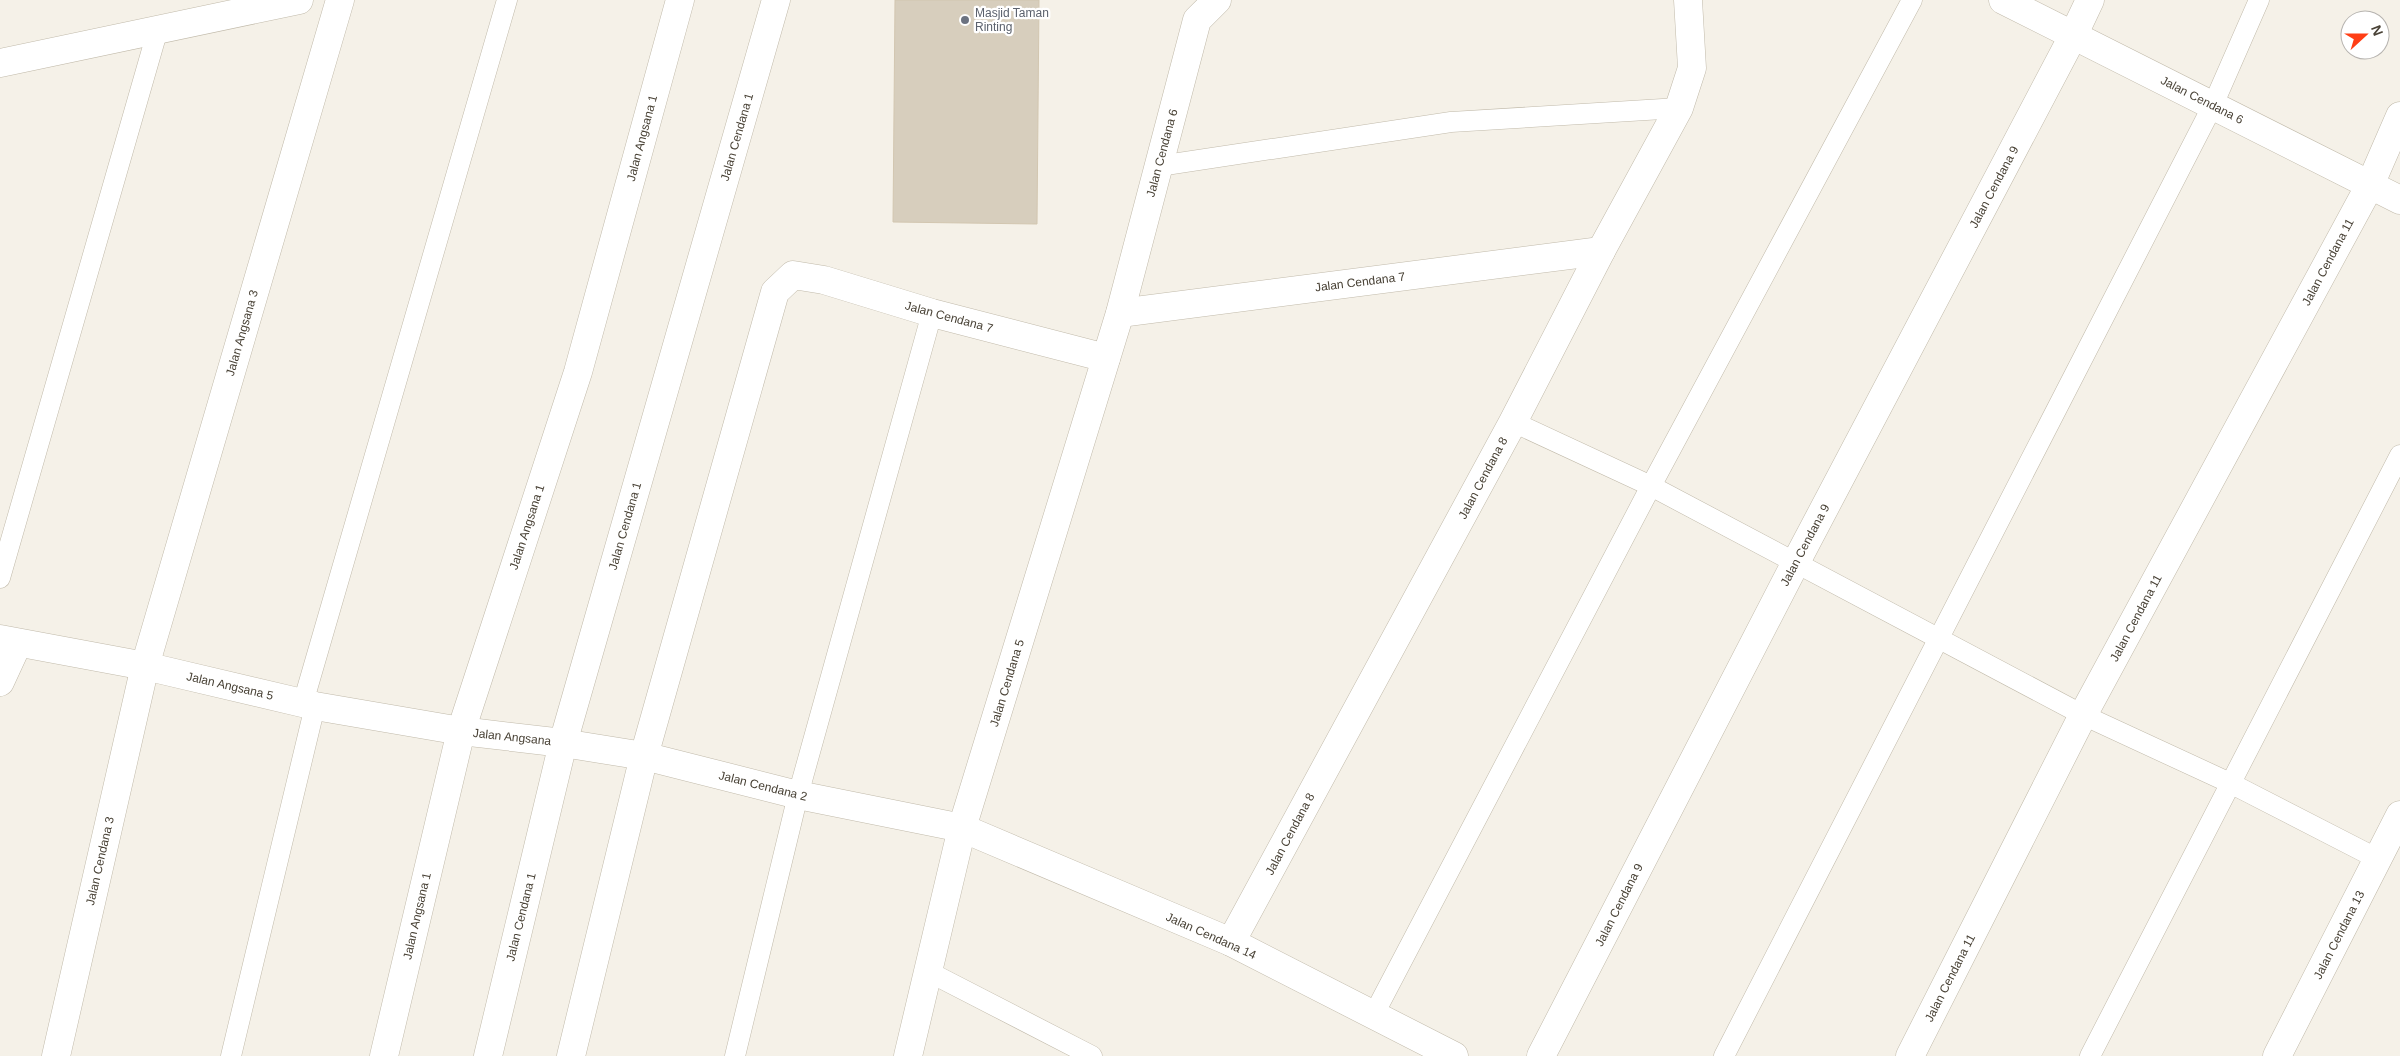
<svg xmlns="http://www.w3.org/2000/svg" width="2400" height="1056" font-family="Arial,sans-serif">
<rect width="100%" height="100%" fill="#f5f1e8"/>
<!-- building -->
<polygon fill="#d7cebd" stroke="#d2c6b0" points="895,0 1039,0 1037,224 893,222"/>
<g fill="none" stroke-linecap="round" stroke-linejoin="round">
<defs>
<g id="service">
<polyline points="1159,166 1451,122 1679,108"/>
<polyline points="1513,422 1651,486 2083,715 2230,783 2378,859"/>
<polyline points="0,578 158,29"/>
<polyline points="303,703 507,0"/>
<polyline points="929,972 1092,1056"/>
<polyline points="1373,1016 1651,486 1912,0"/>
<polyline points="231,1056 315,706"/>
<polyline points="735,1056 798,795 932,313"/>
<polyline points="1724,1056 2213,105 2259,0"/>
<polyline points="2090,1056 2400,455"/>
</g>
<g id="minor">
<polyline points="2003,0 2400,200"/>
<polyline points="0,63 299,0"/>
<polyline points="1120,313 1601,251"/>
<polyline points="0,639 145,666 315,706 461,731 563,743 644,756 798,795 962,828 1231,942 1454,1056"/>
<polyline points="0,682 18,643"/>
<polyline points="1231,942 1513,422 1601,251 1679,108 1692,68 1688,0"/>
<polyline points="56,1056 145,666 340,0"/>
<polyline points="384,1056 461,731 578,372 680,0"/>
<polyline points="571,1056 644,756 775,292 793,275 824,280 932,313 1106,358"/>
<polyline points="908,1056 962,828 1120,313 1197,20 1217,0"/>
<polyline points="1541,1056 1796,562 2073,36 2090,0"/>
<polyline points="1910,1056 2083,715 2370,185 2400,116"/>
<polyline points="2277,1056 2400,815"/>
</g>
<polyline id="tertiary" points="488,1056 563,743 776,0"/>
</defs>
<!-- service casing -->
<use href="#service" stroke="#c1baaa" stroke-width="21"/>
<!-- minor casing -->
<use href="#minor" stroke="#c1baaa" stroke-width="29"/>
<!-- tertiary casing -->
<use href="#tertiary" stroke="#c1baaa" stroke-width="29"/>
<!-- service -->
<use href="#service" stroke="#fff" stroke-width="20"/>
<!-- minor -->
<use href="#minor" stroke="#fff" stroke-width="28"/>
<!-- tertiary -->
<use href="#tertiary" stroke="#fff" stroke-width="28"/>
</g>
<!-- markers -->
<circle fill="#6b7280" stroke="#fff" stroke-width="2" cx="965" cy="20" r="5"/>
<g text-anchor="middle" stroke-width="4.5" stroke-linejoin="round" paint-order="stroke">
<!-- worship labels -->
<g font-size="12" fill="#5b616d" stroke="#fff" text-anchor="start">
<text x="975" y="17">Masjid Taman<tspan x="975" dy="14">Rinting</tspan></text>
</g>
<!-- street labels -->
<g font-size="12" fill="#494236" stroke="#fff">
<text transform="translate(2202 100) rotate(27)" y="4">Jalan Cendana 6</text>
<text transform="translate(737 137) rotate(-74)" y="4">Jalan Cendana 1</text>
<text transform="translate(642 138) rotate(-75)" y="4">Jalan Angsana 1</text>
<text transform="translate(1162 153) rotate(-75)" y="4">Jalan Cendana 6</text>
<text transform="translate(1994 187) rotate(-62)" y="4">Jalan Cendana 9</text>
<text transform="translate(2328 262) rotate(-62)" y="4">Jalan Cendana 11</text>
<text transform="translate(1360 282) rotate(-7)" y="4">Jalan Cendana 7</text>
<text transform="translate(949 317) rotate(15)" y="4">Jalan Cendana 7</text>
<text transform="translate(242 333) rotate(-74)" y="4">Jalan Angsana 3</text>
<text transform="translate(1483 478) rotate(-62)" y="4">Jalan Cendana 8</text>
<text transform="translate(625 526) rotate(-74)" y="4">Jalan Cendana 1</text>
<text transform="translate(527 527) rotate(-72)" y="4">Jalan Angsana 1</text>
<text transform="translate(1805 545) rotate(-62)" y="4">Jalan Cendana 9</text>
<text transform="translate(2136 618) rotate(-62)" y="4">Jalan Cendana 11</text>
<text transform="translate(1007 683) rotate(-73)" y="4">Jalan Cendana 5</text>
<text transform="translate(230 686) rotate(13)" y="4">Jalan Angsana 5</text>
<text transform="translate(512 737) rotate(6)" y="4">Jalan Angsana</text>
<text transform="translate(763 786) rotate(14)" y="4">Jalan Cendana 2</text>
<text transform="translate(1290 834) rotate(-62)" y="4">Jalan Cendana 8</text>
<text transform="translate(100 861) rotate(-77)" y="4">Jalan Cendana 3</text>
<text transform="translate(1619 905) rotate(-63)" y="4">Jalan Cendana 9</text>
<text transform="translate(417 916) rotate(-77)" y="4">Jalan Angsana 1</text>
<text transform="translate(521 917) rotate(-76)" y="4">Jalan Cendana 1</text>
<text transform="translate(2339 935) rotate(-63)" y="4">Jalan Cendana 13</text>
<text transform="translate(1211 936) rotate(24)" y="4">Jalan Cendana 14</text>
<text transform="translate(1950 978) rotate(-63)" y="4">Jalan Cendana 11</text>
</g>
</g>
<!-- north arrow -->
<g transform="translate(2365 35) rotate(69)"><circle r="24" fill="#ffffff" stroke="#b6b3af"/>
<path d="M0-4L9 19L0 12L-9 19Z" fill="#ff3e15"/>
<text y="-8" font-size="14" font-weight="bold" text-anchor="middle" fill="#494236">N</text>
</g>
</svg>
